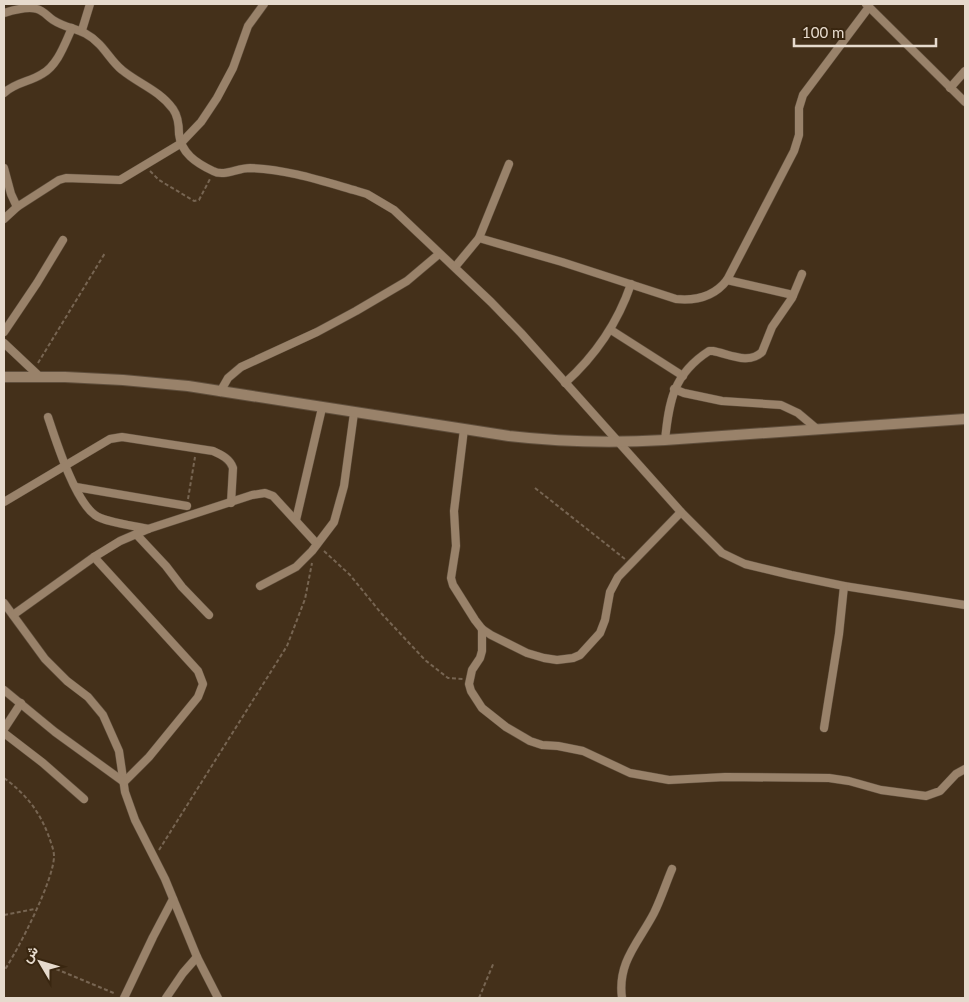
<svg xmlns="http://www.w3.org/2000/svg" width="969" height="1002" font-family="Lato,Vazirmatn,sans-serif">
<rect width="100%" height="100%" fill="#44301a"/>
<g fill="none" stroke-linecap="round" stroke-linejoin="round">
<defs>
<g id="street">
<polyline points="866,4 965,102"/>
<path d="M4 13C14 10 27 6 37 9 44 11 47 16 53 20 70 31 83 27 99 44 107 52 113 63 122 70 139 84 159 90 173 109 178 116 179 125 179 134 181 153 196 163 213 171 224 177 237 168 250 168 286 169 322 181 357 191L367 194 394 210 491 302 521 333 681 512 722 553 745 564 791 575 844 586 965 605"/>
<polyline points="82,30 90,4"/>
<polyline points="950,88 965,71"/>
<path d="M4 93C16 82 30 82 42 74 58 65 65 43 72 28"/>
<polyline points="4,168 11,194 17,207"/>
<polyline points="4,219 17,207 59,180 66,178 120,180 180,144 201,122 217,98 233,68 248,26 264,4"/>
<path d="M479 238 562 262 676 299C696 301 714 297 727 280L794 151 799 135V108L803 95 869 7"/>
<polyline points="455,267 479,238 509,164"/>
<polyline points="727,280 793,295"/>
<polyline points="611,330 683,376"/>
<polyline points="4,332 37,283 63,240"/>
<polyline points="4,343 39,376"/>
<path d="M565 383C595 356 618 322 631 284"/>
<polyline points="674,389 684,393 722,401 781,405 798,413 817,429"/>
<polyline points="220,392 228,378 241,367 317,332 356,311 407,281 439,254"/>
<path d="M48 417C56 441 75 501 95 515 104 522 135 526 148 529"/>
<polyline points="464,429 454,511 456,546 451,578 453,585 475,620 482,629 491,635 527,653 544,658 557,660 573,658 580,655 600,633 605,620 610,592 618,577 681,512"/>
<path d="M665 440C669 402 673 374 709 351H713C729 354 749 365 762 352L772 327 792 298 802 274"/>
<polyline points="76,487 187,506"/>
<path d="M4 502 110 439 122 437 213 451C222 455 230 459 233 468L231 503"/>
<polyline points="296,520 322,408"/>
<polyline points="136,534 166,566 182,587 209,615"/>
<polyline points="260,586 296,567 312,551 334,522 344,486 354,413"/>
<polyline points="4,603 45,659 67,681 88,697 103,715 119,751 125,792 135,820 165,879 197,957 218,998"/>
<polyline points="13,615 94,557 120,541 148,529 252,495 265,493 273,496 317,544"/>
<polyline points="482,629 482,651 480,658 472,670 469,684 471,691 482,708 506,727 530,741 542,745 558,746 583,751 630,773 669,780 725,777 829,778 849,781 881,790 926,796 940,791 956,774 965,769"/>
<polyline points="4,690 55,732 124,782 149,757 198,697 203,684 198,671 94,557"/>
<polyline points="824,728 839,634 844,586"/>
<polyline points="4,729 21,703"/>
<polyline points="4,733 43,763 84,799"/>
<polyline points="124,998 153,937 173,899"/>
<polyline points="166,998 183,973 197,957"/>
<path d="M622 998C617 962 639 942 654 913 661 899 666 883 672 869"/>
</g>
<path id="secondary" d="M4 377H65L123 380 188 386 509 436C561 442 613 443 665 440L965 419"/>
</defs>
<!-- street casing -->
<use href="#street" stroke="#5f4e3c" stroke-width="9"/>
<!-- secondary casing -->
<use href="#secondary" stroke="#5f4e3c" stroke-width="12"/>
<!-- path -->
<g stroke="#776552" stroke-width="2" stroke-dasharray="4 2.5" stroke-linecap="butt">
<polyline points="150,171 159,180 194,201 199,200 210,179"/>
<polyline points="38,363 105,253"/>
<polyline points="535,488 625,559"/>
<polyline points="188,499 195,457"/>
<polyline points="324,551 350,575 381,613 425,660 448,678 463,679"/>
<path d="M4 778C26 794 40 812 49 837 51 843 54 850 54 856 54 880 18 950 4 971"/>
<polyline points="159,850 287,646 305,599 312,563"/>
<polyline points="4,915 35,909"/>
<polyline points="44,964 116,994"/>
<polyline points="479,998 494,962"/>
</g>
<!-- street -->
<use href="#street" stroke="#99826a" stroke-width="8"/>
<!-- secondary -->
<use href="#secondary" stroke="#99826a" stroke-width="10"/>
</g>
<!-- border -->
<rect width="969" height="1002" fill="none" stroke="#e6dacd" stroke-width="10"/>
<!-- north arrow -->
<g transform="translate(40 962) rotate(308)" stroke="#392610" stroke-width="4" paint-order="stroke">
<path d="M0-4L9 19L0 12L-9 19Z" fill="#e6dacd"/>
<text y="-8" font-size="14" font-weight="bold" text-anchor="middle" fill="#e6dacd">ش</text>
</g>
<!-- scale -->
<path d="M794 38v8h142v-8" fill="none" stroke="#e6dacd" stroke-width="2.5"/>
<text x="802" y="38" font-size="15" fill="#e6dacd" stroke="#392610" stroke-width="4" paint-order="stroke">100 m</text>
</svg>
